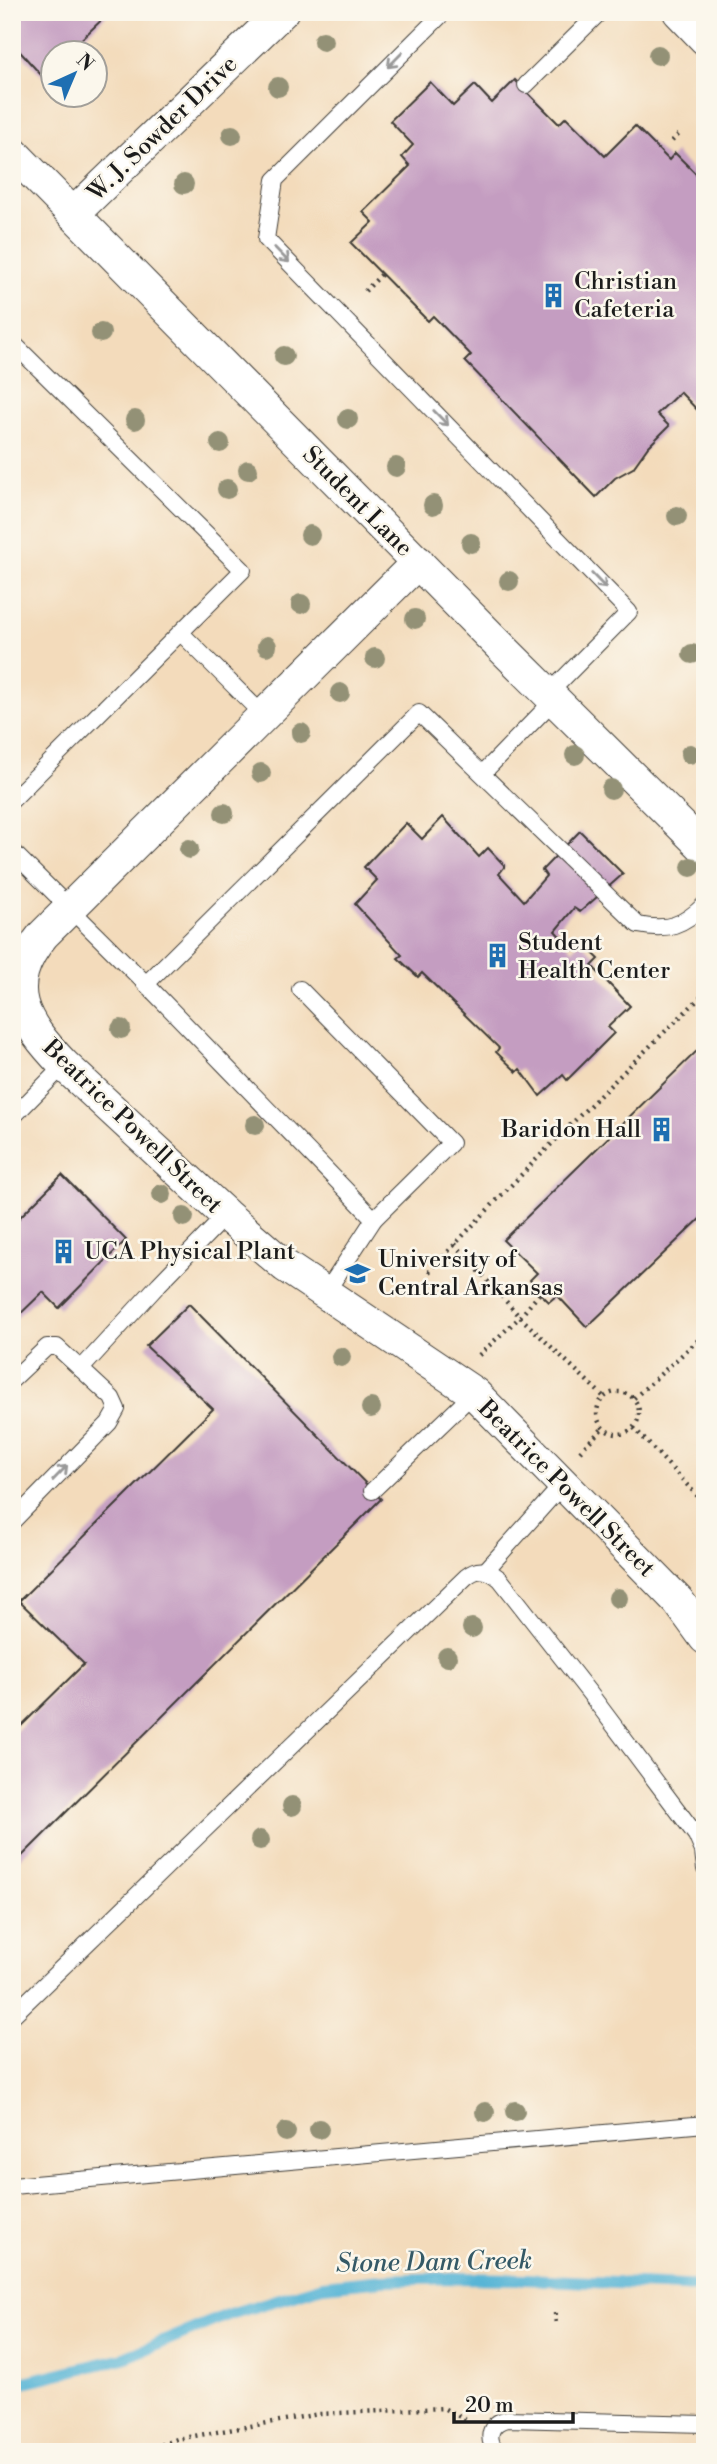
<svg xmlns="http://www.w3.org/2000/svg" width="717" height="2464" font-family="'Libre Bodoni',serif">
<rect width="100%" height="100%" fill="#fbf7ec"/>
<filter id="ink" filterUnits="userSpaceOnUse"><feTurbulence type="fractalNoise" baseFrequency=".0143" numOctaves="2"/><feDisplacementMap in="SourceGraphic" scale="14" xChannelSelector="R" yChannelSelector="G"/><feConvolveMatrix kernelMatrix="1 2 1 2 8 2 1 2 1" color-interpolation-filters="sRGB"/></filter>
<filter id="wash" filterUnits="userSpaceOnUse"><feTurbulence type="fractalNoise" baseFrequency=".00686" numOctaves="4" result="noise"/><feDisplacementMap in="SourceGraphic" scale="28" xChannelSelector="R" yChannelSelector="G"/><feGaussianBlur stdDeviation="1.57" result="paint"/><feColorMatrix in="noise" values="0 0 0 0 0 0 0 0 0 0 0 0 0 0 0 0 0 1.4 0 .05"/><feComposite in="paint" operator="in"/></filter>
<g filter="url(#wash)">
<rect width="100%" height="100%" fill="#f3dbbb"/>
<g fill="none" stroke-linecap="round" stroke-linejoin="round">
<!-- stream -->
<polyline stroke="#58b5d6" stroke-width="12" points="12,2385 124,2358 230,2314 323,2286 382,2280 452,2278 525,2279 705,2287"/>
</g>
<g id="blocks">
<!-- building -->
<g fill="#c49dc1">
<polygon points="12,12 110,12 68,52 52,52 52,68 43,77 12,43"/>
<polygon points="515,80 559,124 566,117 605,156 635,126 669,160 675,153 705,183 705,368 700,372 705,377 705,418 680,392 657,414 669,426 648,447 633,468 615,478 596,497 465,361 471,355 433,316 428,321 351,243 373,222 363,212 410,166 402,157 413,145 390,121 430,82 453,106 475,85 492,103"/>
<polygon points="443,817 479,857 488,848 505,866 499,874 524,901 546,876 542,870 580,831 623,874 580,912 574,908 555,931 573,950 580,941 599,959 592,966 630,1006 608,1027 614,1033 567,1080 563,1075 540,1096 520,1069 517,1072 496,1052 499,1048 422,973 418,977 398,958 402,955 355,904 377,880 364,867 406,823 422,839"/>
<polygon points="705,1043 705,1214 587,1327 557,1295 549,1302 540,1293 530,1280 537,1273 503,1240"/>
<polygon points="62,1175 126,1240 59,1308 43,1292 12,1322 12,1225"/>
<polygon points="189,1304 381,1499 12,1866 12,1735 84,1664 19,1601 213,1409 146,1346"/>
</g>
</g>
</g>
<g filter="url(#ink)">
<use href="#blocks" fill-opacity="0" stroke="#3c3934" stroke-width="2"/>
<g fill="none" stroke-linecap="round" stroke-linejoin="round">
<defs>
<g id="service">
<polyline points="444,12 275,180 266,239 629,612 548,694"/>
<polyline points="526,85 600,12"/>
<polyline points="12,342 243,570 12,800"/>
<polyline points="181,633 263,715"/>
<polyline points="483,773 554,700"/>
<polyline points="12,851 146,984 374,1219"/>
<path d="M146 984 419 713 638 925C667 931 683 926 705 904"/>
<polyline points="300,989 451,1143 374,1219 325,1294"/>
<polyline points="12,1118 64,1065"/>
<polyline points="81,1369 159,1284 226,1215"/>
<polyline points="12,1380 47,1347 57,1347 112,1398 117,1409 109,1423 12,1522"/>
<polyline points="372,1491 474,1393"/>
<polyline points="486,1570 563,1484"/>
<path d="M12 2016 466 1577C478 1567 488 1569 500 1579L591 1695 696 1835 703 1851 705 1869"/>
<polyline points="12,2186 705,2124"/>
<path d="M497 2452C485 2438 490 2423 507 2419L705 2424"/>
</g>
<g id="minor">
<polyline points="679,12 705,39"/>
<polyline points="12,152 491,637 705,849"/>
<polyline points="73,214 282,12"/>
<path d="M418 562 43 935C0 988 23 1022 64 1065L226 1215 285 1266 474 1393 678 1601 705 1638"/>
</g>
</defs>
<!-- service casing -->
<use href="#service" stroke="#3c3934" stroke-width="18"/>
<!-- minor casing -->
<use href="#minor" stroke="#3c3934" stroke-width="34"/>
<!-- path -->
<g stroke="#3c3934" stroke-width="4.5" stroke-dasharray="2 5" stroke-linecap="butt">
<polyline points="672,141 680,133"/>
<polyline points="365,291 382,274"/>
<polyline points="455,1244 520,1317 604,1397"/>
<path d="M429 1272C518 1176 610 1084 705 993"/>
<polyline points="479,1355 520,1317 540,1293"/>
<circle cx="618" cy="1413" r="21"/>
<polyline points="634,1398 705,1334"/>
<polyline points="634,1428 705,1504"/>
<polyline points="580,1451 603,1428"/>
<polyline points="555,2313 556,2325"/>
<polyline points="142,2452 177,2439 319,2414 443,2408 468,2421"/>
</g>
<!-- service -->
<use href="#service" stroke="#fff" stroke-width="16"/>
<!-- minor -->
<use href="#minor" stroke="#fff" stroke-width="32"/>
</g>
<!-- trees -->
<g fill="#939176">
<circle cx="323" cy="41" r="10"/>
<circle cx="658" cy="55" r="10"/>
<circle cx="278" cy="87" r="10"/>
<circle cx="232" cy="135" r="10"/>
<circle cx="184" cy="184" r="10"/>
<circle cx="101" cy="333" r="10"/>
<circle cx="284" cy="356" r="10"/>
<circle cx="348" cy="419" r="10"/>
<circle cx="135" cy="420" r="10"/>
<circle cx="220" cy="443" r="10"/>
<circle cx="396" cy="467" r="10"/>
<circle cx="248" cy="470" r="10"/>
<circle cx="227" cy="489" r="10"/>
<circle cx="433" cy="505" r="10"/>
<circle cx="677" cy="516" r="10"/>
<circle cx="310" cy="535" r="10"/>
<circle cx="471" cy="543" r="10"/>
<circle cx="509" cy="581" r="10"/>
<circle cx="301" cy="604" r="10"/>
<circle cx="415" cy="619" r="10"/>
<circle cx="267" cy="646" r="10"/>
<circle cx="692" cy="654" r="10"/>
<circle cx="375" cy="658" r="10"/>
<circle cx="340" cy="693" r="10"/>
<circle cx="301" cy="733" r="10"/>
<circle cx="690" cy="754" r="10"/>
<circle cx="575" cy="755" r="10"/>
<circle cx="261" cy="773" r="10"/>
<circle cx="611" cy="789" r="10"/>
<circle cx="224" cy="813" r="10"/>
<circle cx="189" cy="849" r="10"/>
<circle cx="691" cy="867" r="10"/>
<circle cx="121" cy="1029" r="10"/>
<circle cx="255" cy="1125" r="10"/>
<circle cx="162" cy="1194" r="10"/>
<circle cx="184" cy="1217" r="10"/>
<circle cx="341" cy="1357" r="10"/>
<circle cx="371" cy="1408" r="10"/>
<circle cx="618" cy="1598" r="10"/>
<circle cx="472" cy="1628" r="10"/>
<circle cx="447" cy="1657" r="10"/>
<circle cx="292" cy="1806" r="10"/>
<circle cx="260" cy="1840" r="10"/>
<circle cx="515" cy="2111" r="10"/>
<circle cx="485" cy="2112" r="10"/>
<circle cx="319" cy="2129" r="10"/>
<circle cx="286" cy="2132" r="10"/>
</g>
<!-- one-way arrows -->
<defs><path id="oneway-shaft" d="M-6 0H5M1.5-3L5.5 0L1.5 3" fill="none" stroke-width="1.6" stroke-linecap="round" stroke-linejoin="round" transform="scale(1.75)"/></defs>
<g stroke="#999">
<use href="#oneway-shaft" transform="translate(395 60) rotate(135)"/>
<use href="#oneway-shaft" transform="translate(282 255) rotate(46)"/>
<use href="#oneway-shaft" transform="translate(441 418) rotate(46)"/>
<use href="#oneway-shaft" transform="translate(599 581) rotate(46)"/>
<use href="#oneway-shaft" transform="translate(60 1473) rotate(-46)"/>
</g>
</g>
<!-- icons -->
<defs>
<symbol id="building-bare" viewBox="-9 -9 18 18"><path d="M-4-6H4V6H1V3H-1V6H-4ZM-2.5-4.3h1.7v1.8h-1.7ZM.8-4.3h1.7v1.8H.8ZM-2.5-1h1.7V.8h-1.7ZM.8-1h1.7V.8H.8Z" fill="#1f6fb2" stroke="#fbf7ec" stroke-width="2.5" paint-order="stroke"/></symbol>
<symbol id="university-bare" viewBox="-9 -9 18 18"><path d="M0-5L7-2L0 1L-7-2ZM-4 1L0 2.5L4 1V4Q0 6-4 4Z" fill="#1f6fb2" stroke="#fbf7ec" stroke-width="2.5" paint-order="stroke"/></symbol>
</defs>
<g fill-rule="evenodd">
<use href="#building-bare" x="536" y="278" width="35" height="35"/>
<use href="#building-bare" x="480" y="938" width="35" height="35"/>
<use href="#building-bare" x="644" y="1112" width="35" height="35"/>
<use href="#building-bare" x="46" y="1234" width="35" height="35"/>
<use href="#university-bare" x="340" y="1256" width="35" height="35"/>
</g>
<g text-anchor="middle" stroke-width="5" stroke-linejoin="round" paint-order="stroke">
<!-- street labels -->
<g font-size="24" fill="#1c1c1c" stroke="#fbf7ec">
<text transform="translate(162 128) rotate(-44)" y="8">W. J. Sowder Drive</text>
<text transform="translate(358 501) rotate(45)" y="8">Student Lane</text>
<text transform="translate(133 1126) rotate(44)" y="8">Beatrice Powell Street</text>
<text transform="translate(567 1488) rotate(45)" y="8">Beatrice Powell Street</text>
</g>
<!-- poi labels -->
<g font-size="24" fill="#1c1c1c" stroke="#fbf7ec" text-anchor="start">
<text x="574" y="289">Christian<tspan x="574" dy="28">Cafeteria</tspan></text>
<text x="518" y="950">Student<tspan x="518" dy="28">Health Center</tspan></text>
<text x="641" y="1137" text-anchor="end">Baridon Hall</text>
<text x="84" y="1259">UCA Physical Plant</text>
<text x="378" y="1267">University of<tspan x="378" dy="28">Central Arkansas</tspan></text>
</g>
<!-- water labels -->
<g font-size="26" font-style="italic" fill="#345966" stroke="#fbf7ec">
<text transform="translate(434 2261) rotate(-1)" y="9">Stone Dam Creek</text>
</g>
</g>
<!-- margin -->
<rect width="717" height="2464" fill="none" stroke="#fbf7ec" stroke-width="42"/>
<!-- north arrow -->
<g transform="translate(74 74) rotate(44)"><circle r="33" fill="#fbf7ec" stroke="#a29f99" stroke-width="2"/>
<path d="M0-5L12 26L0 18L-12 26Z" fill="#1f6fb2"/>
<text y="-10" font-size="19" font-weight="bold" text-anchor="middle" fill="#1c1c1c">N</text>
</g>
<!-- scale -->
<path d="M454 2412v10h119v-10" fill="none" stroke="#1c1c1c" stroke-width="3.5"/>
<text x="465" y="2412" font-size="21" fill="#1c1c1c" stroke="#fbf7ec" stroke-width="5" paint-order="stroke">20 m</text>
</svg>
